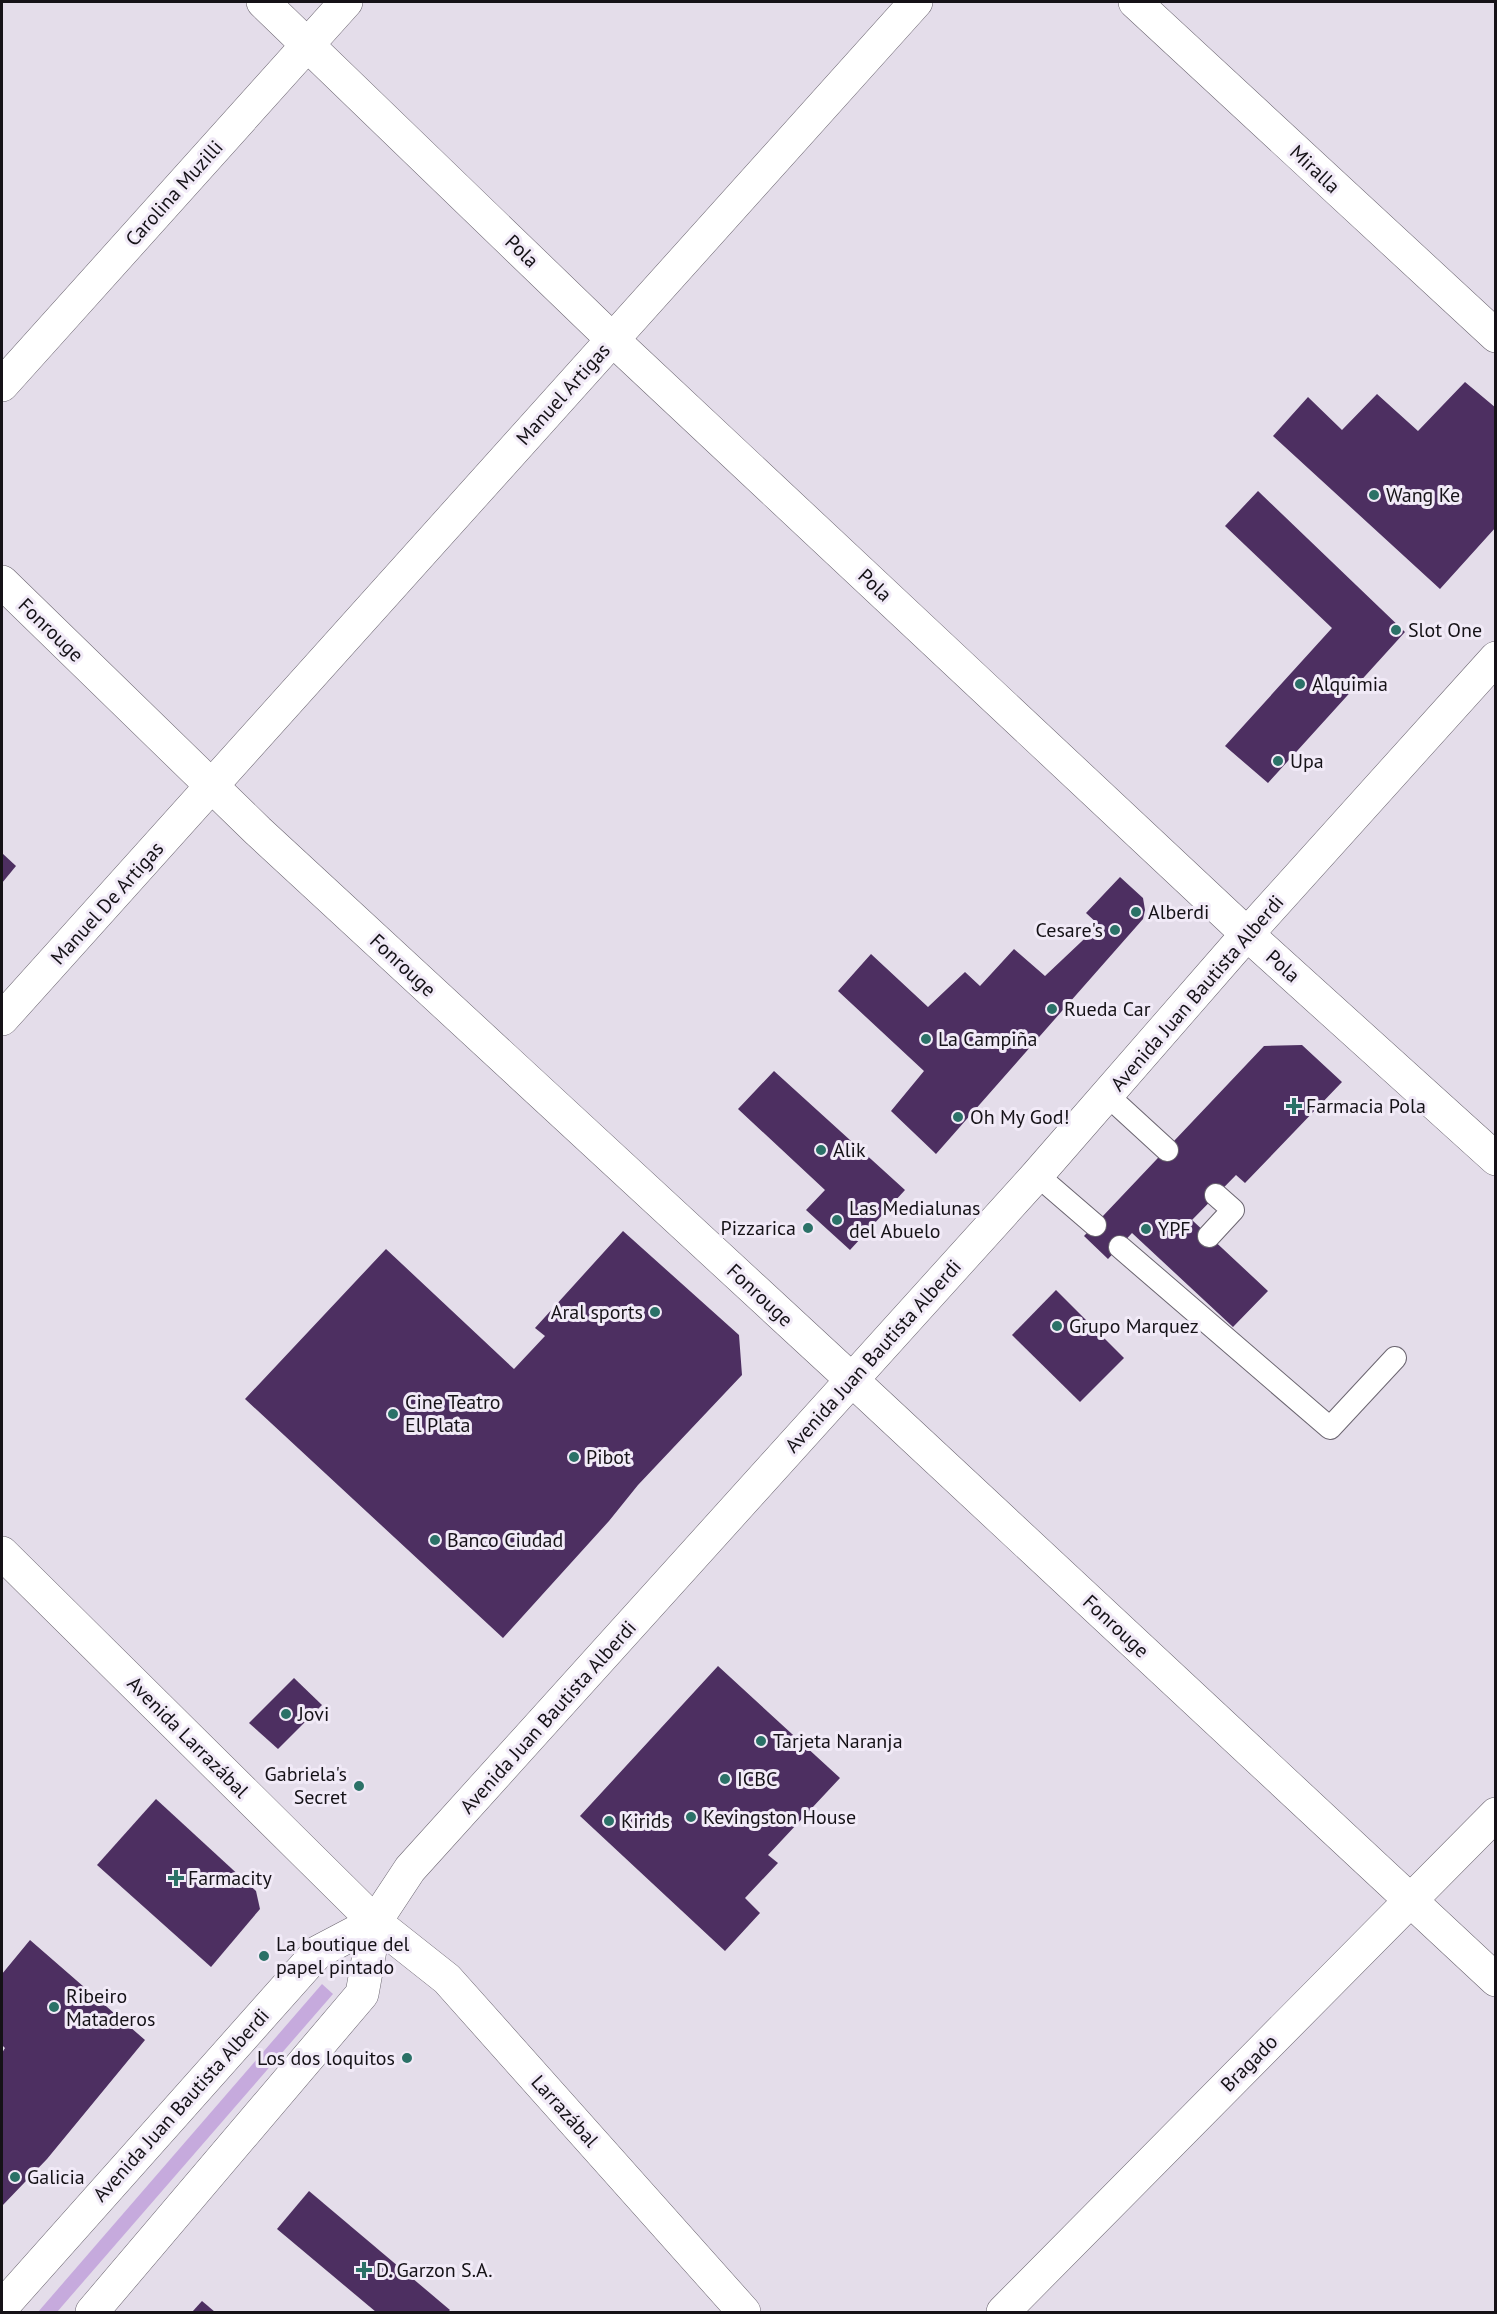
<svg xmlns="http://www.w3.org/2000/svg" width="1497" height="2314" font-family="'PT Sans',sans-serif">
<rect width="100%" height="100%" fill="#e4ddea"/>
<!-- green -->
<polygon fill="#c6aadd" points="322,1984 333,1994 57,2312 38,2312"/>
<!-- building -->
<g fill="#4d2f61">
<polygon points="1465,382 1496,408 1496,527 1440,589 1273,436 1308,397 1342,430 1377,394 1418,431"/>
<polygon points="1258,491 1405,632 1268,783 1225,746 1332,628 1225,526"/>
<polygon points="2,853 16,866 2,883"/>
<polygon points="1120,877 1143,898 1145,910 1143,919 936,1154 891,1111 924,1071 838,991 871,954 928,1007 965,972 980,986 1014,949 1045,976 1099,925 1086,913"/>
<polygon points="1302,1045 1342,1082 1245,1183 1236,1175 1192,1220 1268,1291 1233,1327 1132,1233 1108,1259 1084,1236 1264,1046"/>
<polygon points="774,1071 905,1190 850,1250 806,1210 825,1190 738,1109"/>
<polygon points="623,1231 739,1335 742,1375 638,1485 609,1521 503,1638 245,1399 386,1249 514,1369 545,1336 535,1328"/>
<polygon points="1056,1290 1124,1358 1080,1402 1012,1335"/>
<polygon points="718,1666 840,1778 768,1855 778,1863 745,1898 760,1913 725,1951 580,1816"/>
<polygon points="294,1678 322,1705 278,1749 249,1723"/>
<polygon points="156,1799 256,1891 260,1909 211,1967 97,1865"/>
<polygon points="30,1940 145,2040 47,2159 2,2206 2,2053 5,2048 2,2045 2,1974"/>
<polygon points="309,2191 450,2310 448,2312 376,2312 277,2229"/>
<polygon points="202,2301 215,2312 192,2312"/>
</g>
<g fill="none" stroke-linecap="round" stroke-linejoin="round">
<defs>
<g id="lane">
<polyline points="1107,1095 1167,1150"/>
<polyline points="1037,1175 1095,1225"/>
<polyline points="1209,1236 1233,1210 1216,1195"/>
<polyline points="1120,1247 1330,1428 1395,1358"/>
</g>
<g id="street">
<polyline points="263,2 612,339 1247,934 1496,1159"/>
<polyline points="1135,2 1496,336"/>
<polyline points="2,385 346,2"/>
<polyline points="2,582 258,831 851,1379 1496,1980"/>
<polyline points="2,1019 916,2"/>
<polyline points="1003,2312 1496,1814"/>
</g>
<polyline id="secondary" points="2,1553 375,1922 447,1979 744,2312"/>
<g id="primary">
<polyline points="2,2307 318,1952 375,1922"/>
<polyline points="92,2312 362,1994 375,1922 410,1869 1037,1175 1247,934 1496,658"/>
</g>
</defs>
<!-- lane casing -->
<use href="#lane" stroke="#6b6570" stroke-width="24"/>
<!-- street casing -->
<use href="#street" stroke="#6b6570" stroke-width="34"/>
<!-- secondary casing -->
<use href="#secondary" stroke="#6b6570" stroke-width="34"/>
<!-- primary casing -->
<use href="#primary" stroke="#6b6570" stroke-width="34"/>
<!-- lane -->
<use href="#lane" stroke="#fff" stroke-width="22"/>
<!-- street -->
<use href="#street" stroke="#fff" stroke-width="33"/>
<!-- secondary -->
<use href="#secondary" stroke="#fff" stroke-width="33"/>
<!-- primary -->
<use href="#primary" stroke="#fff" stroke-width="33"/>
</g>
<!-- markers -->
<g fill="#2b7167" stroke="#f1eaf7" stroke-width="2">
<circle cx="1374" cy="495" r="6"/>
<circle cx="1396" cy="630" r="6"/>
<circle cx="1300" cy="684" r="6"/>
<circle cx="1278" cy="761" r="6"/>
<circle cx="1136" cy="912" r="6"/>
<circle cx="1115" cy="930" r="6"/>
<circle cx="1052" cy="1009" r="6"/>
<circle cx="926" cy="1039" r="6"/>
<path d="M1291 1097h6v6h6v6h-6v6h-6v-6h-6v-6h6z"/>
<circle cx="958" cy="1117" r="6"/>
<circle cx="821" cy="1150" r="6"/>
<circle cx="837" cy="1220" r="6"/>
<circle cx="808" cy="1228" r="6"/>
<circle cx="1146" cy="1229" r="6"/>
<circle cx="655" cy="1312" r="6"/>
<circle cx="1057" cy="1326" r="6"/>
<circle cx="393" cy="1414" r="6"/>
<circle cx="574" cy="1457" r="6"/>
<circle cx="435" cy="1540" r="6"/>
<circle cx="286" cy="1714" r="6"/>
<circle cx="761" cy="1741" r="6"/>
<circle cx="725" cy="1779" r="6"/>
<circle cx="359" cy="1786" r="6"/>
<circle cx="691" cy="1817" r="6"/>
<circle cx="609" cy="1821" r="6"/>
<path d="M173 1869h6v6h6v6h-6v6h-6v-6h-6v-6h6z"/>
<circle cx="264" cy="1956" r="6"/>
<circle cx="54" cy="2007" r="6"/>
<circle cx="407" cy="2058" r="6"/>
<circle cx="15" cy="2177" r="6"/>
<path d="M361 2261h6v6h6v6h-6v6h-6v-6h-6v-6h6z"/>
</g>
<g text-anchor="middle" stroke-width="6" stroke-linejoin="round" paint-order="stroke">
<!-- street labels -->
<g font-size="20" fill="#151217" stroke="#f1eaf7">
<text transform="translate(1315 169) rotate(43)" y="7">Miralla</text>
<text transform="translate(174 193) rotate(-48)" y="7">Carolina Muzilli</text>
<text transform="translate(522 251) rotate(44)" y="7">Pola</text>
<text transform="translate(563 394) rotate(-48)" y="7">Manuel Artigas</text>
<text transform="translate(875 585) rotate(43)" y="7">Pola</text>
<text transform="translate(51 630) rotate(44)" y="7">Fonrouge</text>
<text transform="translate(107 903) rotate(-48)" y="7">Manuel De Artigas</text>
<text transform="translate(403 965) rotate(43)" y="7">Fonrouge</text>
<text transform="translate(1283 966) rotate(42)" y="7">Pola</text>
<text transform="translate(1197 993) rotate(-49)" y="7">Avenida Juan Bautista Alberdi</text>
<text transform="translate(760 1295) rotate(43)" y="7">Fonrouge</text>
<text transform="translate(873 1356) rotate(-48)" y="7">Avenida Juan Bautista Alberdi</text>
<text transform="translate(1116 1626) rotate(43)" y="7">Fonrouge</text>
<text transform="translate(548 1717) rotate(-48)" y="7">Avenida Juan Bautista Alberdi</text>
<text transform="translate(188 1737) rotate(45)" y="7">Avenida Larrazábal</text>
<text transform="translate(1249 2063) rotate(-45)" y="7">Bragado</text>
<text transform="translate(181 2105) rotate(-48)" y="7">Avenida Juan Bautista Alberdi</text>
<text transform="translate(565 2111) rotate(48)" y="7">Larrazábal</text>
</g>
<!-- poi labels -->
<g font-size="20" fill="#151217" stroke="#f1eaf7" text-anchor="start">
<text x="1386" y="502">Wang Ke</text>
<text x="1408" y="637">Slot One</text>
<text x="1312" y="691">Alquimia</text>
<text x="1290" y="768">Upa</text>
<text x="1148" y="919">Alberdi</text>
<text x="1103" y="937" text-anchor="end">Cesare's</text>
<text x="1064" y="1016">Rueda Car</text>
<text x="938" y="1046">La Campiña</text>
<text x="1306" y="1113">Farmacia Pola</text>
<text x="970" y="1124">Oh My God!</text>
<text x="833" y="1157">Alik</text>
<text x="849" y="1215">Las Medialunas<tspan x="849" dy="23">del Abuelo</tspan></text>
<text x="796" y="1235" text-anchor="end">Pizzarica</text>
<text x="1158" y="1236">YPF</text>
<text x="643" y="1319" text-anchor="end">Aral sports</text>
<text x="1069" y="1333">Grupo Marquez</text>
<text x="405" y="1409">Cine Teatro<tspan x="405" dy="23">El Plata</tspan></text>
<text x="586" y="1464">Pibot</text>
<text x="447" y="1547">Banco Ciudad</text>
<text x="298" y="1721">Jovi</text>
<text x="773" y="1748">Tarjeta Naranja</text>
<text x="347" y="1781" text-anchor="end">Gabriela's<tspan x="347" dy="23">Secret</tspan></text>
<text x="737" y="1786">ICBC</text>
<text x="703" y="1824">Kevingston House</text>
<text x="621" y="1828">Kirids</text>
<text x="188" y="1885">Farmacity</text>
<text x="276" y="1951">La boutique del<tspan x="276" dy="23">papel pintado</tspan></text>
<text x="66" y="2003">Ribeiro<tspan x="66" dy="23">Mataderos</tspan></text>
<text x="395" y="2065" text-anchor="end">Los dos loquitos</text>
<text x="27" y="2184">Galicia</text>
<text x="376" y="2277">D. Garzon S.A.</text>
</g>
</g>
<!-- border -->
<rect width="1497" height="2314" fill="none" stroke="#151217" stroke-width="6"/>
</svg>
